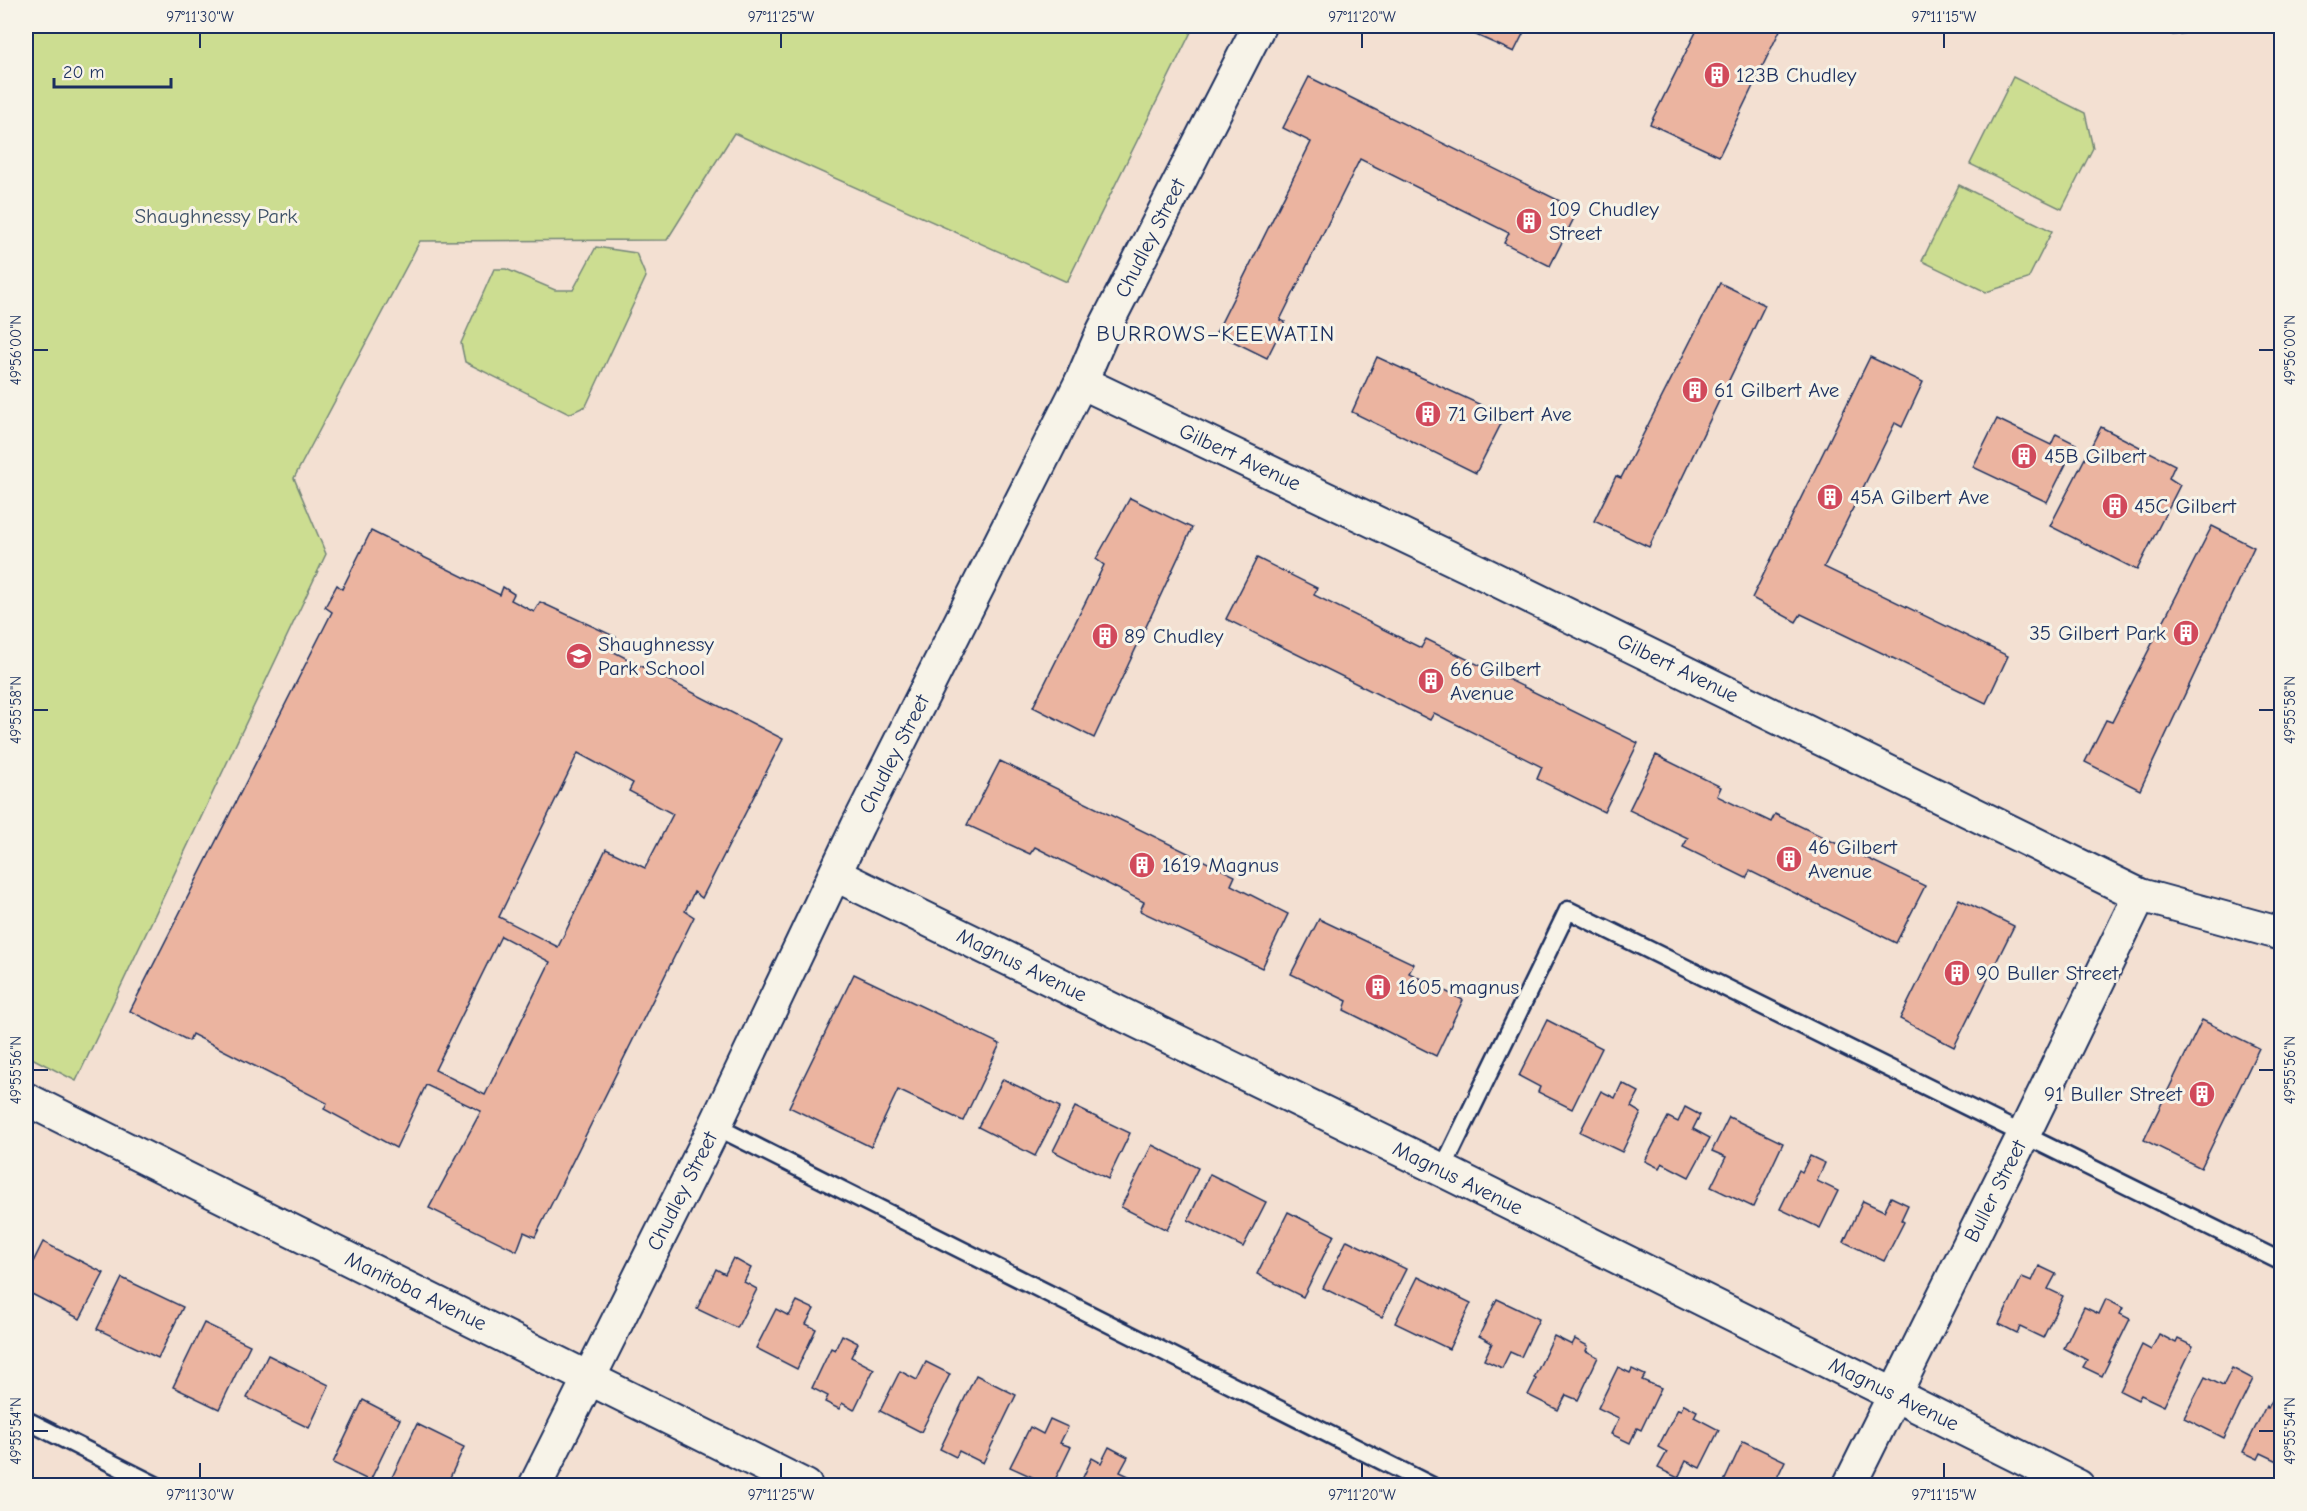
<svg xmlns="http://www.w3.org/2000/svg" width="2307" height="1511" font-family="'Comic Neue',sans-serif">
<rect width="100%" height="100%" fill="#f3e0d2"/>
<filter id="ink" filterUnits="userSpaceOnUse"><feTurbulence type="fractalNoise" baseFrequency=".0167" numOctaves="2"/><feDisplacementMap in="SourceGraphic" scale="12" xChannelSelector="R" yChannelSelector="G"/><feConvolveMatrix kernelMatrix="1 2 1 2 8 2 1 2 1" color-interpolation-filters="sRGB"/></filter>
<g filter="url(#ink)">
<!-- green -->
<g fill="#ccdd91" stroke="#748678" stroke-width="1.5">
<polygon points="26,26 1194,26 1067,282 734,133 667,240 420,241 294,478 326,554 76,1081 26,1055"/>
<polygon points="2013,77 2085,113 2093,148 2062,209 1970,164"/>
<polygon points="1959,185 2052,231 2028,279 1986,292 1922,261"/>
<polygon points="596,247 636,253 646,277 586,406 569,414 465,362 461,343 494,269 506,269 555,290 573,290"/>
</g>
<!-- building -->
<g fill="#ebb4a0" stroke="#1b2f5e" stroke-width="1.5" fill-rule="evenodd">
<polygon points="1456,26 1527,26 1514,52"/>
<polygon points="1699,26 1782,26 1719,156 1650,124"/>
<polygon points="2154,26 2234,26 2173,35"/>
<polygon points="1309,77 1578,210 1550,266 1504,243 1509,233 1360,159 1280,320 1285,322 1267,358 1216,333 1311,142 1283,128"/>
<polygon points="1720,283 1765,305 1649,547 1594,521 1616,476 1621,478"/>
<polygon points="1377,357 1505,416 1476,473 1352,412"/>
<polygon points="1870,357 1923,382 1902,427 1895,423 1824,567 2008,656 1986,703 1801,614 1796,622 1752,598"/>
<polygon points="1997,419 2051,445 2056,434 2076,444 2047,502 1973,467"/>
<polygon points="2101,427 2175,465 2169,478 2180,485 2137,570 2050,526"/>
<polygon points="1130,498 1192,528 1094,738 1033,707 1104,565 1096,559"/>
<polygon points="2212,526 2254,547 2140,790 2085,762 2106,720 2112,722"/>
<path d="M371 531 500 595 503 587 514 594 511 600 534 612 540 602 616 637 610 650 783 739 702 898 694 892 685 911 694 917 535 1237 524 1232 517 1251 429 1208 481 1111 426 1085 396 1148 324 1109 327 1103 192 1034 189 1041 130 1011 332 612 325 607 337 585 342 589ZM578 753 633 783 629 791 673 814 645 868 606 849 558 947 499 917ZM501 936 550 962 485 1095 435 1070Z"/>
<polygon points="1257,558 1317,588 1314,595 1421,648 1426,639 1638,743 1604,812 1537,779 1542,767 1434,713 1430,720 1226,619"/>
<polygon points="1656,755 1721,787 1717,796 1771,822 1775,814 1925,886 1896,943 1750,871 1746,878 1683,847 1688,838 1629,810"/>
<polygon points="1000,761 1235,876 1231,885 1288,914 1262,968 1140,911 1144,902 1035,847 1030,854 967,825"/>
<polygon points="1959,899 2014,926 1954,1047 1900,1019"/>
<polygon points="1319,919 1414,964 1409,973 1463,1000 1436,1056 1344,1010 1347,1001 1291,974"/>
<polygon points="854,974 1000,1044 963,1121 898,1090 871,1147 789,1107"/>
<polygon points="1547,1020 1602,1048 1572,1109 1538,1092 1540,1087 1519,1076"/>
<polygon points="2202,1020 2259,1048 2201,1168 2144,1140"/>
<polygon points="1003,1079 1060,1107 1035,1156 978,1127"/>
<polygon points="1622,1083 1639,1092 1631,1107 1641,1113 1622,1152 1580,1132 1601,1091 1615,1098"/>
<polygon points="1075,1107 1130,1133 1108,1179 1053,1151"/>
<polygon points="1685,1107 1700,1115 1693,1129 1710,1138 1689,1177 1662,1163 1659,1168 1645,1161 1668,1117 1678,1122"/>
<polygon points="1729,1117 1783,1143 1753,1207 1711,1187 1726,1157 1712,1151"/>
<polygon points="1152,1145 1198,1168 1167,1230 1121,1207"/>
<polygon points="1810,1156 1825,1163 1817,1181 1838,1191 1820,1228 1780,1209 1799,1170 1802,1172"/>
<polygon points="1210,1174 1266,1202 1243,1247 1188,1220"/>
<polygon points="1891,1197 1908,1205 1901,1220 1904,1222 1884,1261 1844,1242 1863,1201 1884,1211"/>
<polygon points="1288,1212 1334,1235 1303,1297 1257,1274"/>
<polygon points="1347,1240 1406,1269 1382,1317 1323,1288"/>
<polygon points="43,1242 104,1273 80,1319 26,1291 26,1276"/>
<polygon points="733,1258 751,1268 744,1282 757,1289 737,1328 697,1309 716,1269 725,1274"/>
<polygon points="2039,1266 2056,1274 2048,1289 2063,1296 2043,1338 2020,1327 2017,1333 1999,1324 2022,1277 2032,1281"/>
<polygon points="1418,1277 1471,1303 1449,1349 1395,1323"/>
<polygon points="122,1278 183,1307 158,1358 97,1329"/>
<polygon points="1497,1299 1539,1319 1521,1357 1510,1352 1502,1368 1484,1360 1492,1343 1479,1336"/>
<polygon points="2106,1299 2123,1308 2120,1314 2130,1319 2102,1376 2083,1367 2087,1360 2064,1348 2084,1307 2099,1314"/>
<polygon points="797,1301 814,1309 806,1324 816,1329 797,1369 756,1348 776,1309 789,1316"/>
<polygon points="204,1323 250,1345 219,1409 173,1387"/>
<polygon points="2159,1334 2176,1343 2178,1339 2193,1346 2164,1406 2141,1395 2138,1400 2120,1391 2142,1345 2151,1350"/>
<polygon points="842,1335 858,1343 851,1357 874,1369 854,1410 842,1403 839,1409 825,1402 828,1396 812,1388 831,1348 835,1350"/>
<polygon points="1554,1336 1572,1345 1575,1339 1588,1346 1586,1351 1598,1357 1578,1400 1566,1395 1558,1410 1528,1395 1536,1379 1534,1378"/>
<polygon points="268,1355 329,1385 309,1428 247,1398"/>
<polygon points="926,1362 950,1374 921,1432 880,1411 900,1371 917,1380"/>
<polygon points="1618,1367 1630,1373 1632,1369 1645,1375 1642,1380 1661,1388 1641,1430 1637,1428 1630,1443 1611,1434 1619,1418 1598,1408"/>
<polygon points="2232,1368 2253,1379 2224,1438 2184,1418 2205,1377 2223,1386"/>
<polygon points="976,1375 1016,1395 983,1463 959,1451 956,1457 940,1449"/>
<polygon points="2276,1393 2282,1396 2282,1463 2261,1453 2258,1459 2243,1452 2266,1406 2268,1408"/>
<polygon points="363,1400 400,1419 370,1481 333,1463"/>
<polygon points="1684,1404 1697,1411 1694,1417 1719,1430 1700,1468 1686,1461 1678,1478 1658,1468 1667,1452 1658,1447 1678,1409 1681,1410"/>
<polygon points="1050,1419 1068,1427 1060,1443 1071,1447 1052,1486 1010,1467 1030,1427 1043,1434"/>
<polygon points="417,1424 464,1447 446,1486 388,1486"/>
<polygon points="1743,1441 1785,1461 1773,1486 1722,1486"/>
<polygon points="1109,1447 1128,1457 1120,1472 1133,1478 1129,1486 1079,1486 1092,1458 1101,1463"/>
</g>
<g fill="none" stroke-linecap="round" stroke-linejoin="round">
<defs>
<g id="lane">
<polyline points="715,1126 1432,1486"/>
<polyline points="1442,1170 1568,910 2282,1262"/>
<polyline points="26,1420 157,1486"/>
</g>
<g id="street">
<polyline points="1081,382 1476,570 2140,895 2282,934"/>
<polyline points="836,875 1442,1170 2078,1486"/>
<polyline points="26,1099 806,1486"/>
<polyline points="535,1486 715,1126 858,825 1081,382 1103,331 1259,26"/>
<polyline points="1849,1486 2024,1134 2140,895"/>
</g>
</defs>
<!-- lane casing -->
<use href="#lane" stroke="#1b2f5e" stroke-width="21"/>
<!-- street casing -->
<use href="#street" stroke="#1b2f5e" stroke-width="36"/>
<!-- lane -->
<use href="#lane" stroke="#f7f3e8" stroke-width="16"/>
<!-- street -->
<use href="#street" stroke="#f7f3e8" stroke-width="32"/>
</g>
</g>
<!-- ticks -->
<path fill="none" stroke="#1b2f5e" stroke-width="2" d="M200 33V48M781 33V48M1362 33V48M1944 33V48M33 350H48M2259 350H2274M33 710H48M2259 710H2274M33 1070H48M2259 1070H2274M33 1431H48M2259 1431H2274M200 1463V1478M781 1463V1478M1362 1463V1478M1944 1463V1478"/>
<!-- icons -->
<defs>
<symbol id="building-disc" viewBox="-11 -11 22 22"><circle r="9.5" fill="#d1495b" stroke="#f7f3e8"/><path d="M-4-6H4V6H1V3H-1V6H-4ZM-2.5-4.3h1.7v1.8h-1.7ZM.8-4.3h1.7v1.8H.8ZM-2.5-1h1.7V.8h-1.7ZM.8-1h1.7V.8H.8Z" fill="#fff"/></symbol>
<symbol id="school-disc" viewBox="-11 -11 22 22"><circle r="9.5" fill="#d1495b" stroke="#f7f3e8"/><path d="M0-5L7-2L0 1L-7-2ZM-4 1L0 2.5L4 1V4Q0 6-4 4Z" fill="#fff"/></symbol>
</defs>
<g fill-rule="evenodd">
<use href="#building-disc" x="1702" y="60" width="30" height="30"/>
<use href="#building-disc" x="1514" y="206" width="30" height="30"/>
<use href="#building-disc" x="1680" y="375" width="30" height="30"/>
<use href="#building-disc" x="1413" y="399" width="30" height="30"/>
<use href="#building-disc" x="2009" y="441" width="30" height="30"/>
<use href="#building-disc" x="1815" y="482" width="30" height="30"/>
<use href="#building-disc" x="2100" y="491" width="30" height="30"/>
<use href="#building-disc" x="2171" y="618" width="30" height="30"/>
<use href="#building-disc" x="1090" y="621" width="30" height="30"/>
<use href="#school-disc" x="564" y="641" width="30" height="30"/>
<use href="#building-disc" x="1416" y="666" width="30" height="30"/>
<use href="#building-disc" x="1774" y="844" width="30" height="30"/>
<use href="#building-disc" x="1127" y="850" width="30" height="30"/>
<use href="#building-disc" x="1942" y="958" width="30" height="30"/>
<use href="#building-disc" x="1363" y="972" width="30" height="30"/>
<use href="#building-disc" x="2187" y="1079" width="30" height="30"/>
</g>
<g text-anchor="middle" stroke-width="6" stroke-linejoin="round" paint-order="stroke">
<!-- poi labels -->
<g font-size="21" fill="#1b2f5e" stroke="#f7f3e8" text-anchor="start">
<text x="1736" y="82">123B Chudley</text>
<text x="1549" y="216">109 Chudley<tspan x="1549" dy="24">Street</tspan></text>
<text x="1714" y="397">61 Gilbert Ave</text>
<text x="1448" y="421">71 Gilbert Ave</text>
<text x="2044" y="463">45B Gilbert</text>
<text x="1850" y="504">45A Gilbert Ave</text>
<text x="2134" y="513">45C Gilbert</text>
<text x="2166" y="640" text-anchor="end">35 Gilbert Park</text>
<text x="1124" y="643">89 Chudley</text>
<text x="598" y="651">Shaughnessy<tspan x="598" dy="24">Park School</tspan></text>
<text x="1450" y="676">66 Gilbert<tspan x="1450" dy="24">Avenue</tspan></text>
<text x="1808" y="854">46 Gilbert<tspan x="1808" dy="24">Avenue</tspan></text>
<text x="1162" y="872">1619 Magnus</text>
<text x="1976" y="980">90 Buller Street</text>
<text x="1398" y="994">1605 magnus</text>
<text x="2182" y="1101" text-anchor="end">91 Buller Street</text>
</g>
<!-- park labels -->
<g font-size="21" fill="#3e5268" stroke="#f7f3e8">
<text x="216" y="223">Shaughnessy Park</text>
</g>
<!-- street labels -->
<g font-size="21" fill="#1b2f5e" stroke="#f7f3e8">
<text transform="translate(1150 238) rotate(-63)" y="7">Chudley Street</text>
<text transform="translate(1240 457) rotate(25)" y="7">Gilbert Avenue</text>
<text transform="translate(1678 668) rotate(26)" y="7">Gilbert Avenue</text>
<text transform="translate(894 754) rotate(-63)" y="7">Chudley Street</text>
<text transform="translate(1022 965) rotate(26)" y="7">Magnus Avenue</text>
<text transform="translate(1458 1178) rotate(26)" y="7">Magnus Avenue</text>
<text transform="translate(682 1191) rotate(-63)" y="7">Chudley Street</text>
<text transform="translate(1995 1191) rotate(-63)" y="7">Buller Street</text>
<text transform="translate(416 1291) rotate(26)" y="7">Manitoba Avenue</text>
<text transform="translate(1894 1394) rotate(26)" y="7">Magnus Avenue</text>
</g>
<!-- neighbourhood labels -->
<g font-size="22" letter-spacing="1.5" fill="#1b2f5e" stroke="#f7f3e8">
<text x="1216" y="341">BURROWS–KEEWATIN</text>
</g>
</g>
<!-- margin -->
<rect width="2307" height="1511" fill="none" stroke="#f7f3e8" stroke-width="66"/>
<!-- scale -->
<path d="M54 78v9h117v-9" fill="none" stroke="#1b2f5e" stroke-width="3"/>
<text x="63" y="78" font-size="18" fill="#1b2f5e" stroke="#f7f3e8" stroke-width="4.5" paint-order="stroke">20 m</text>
<rect x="33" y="33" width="2241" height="1445" fill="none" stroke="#1b2f5e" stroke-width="2"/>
<g font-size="15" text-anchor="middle" fill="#1b2f5e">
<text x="200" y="22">97°11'30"W</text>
<text x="781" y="22">97°11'25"W</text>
<text x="1362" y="22">97°11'20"W</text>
<text x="1944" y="22">97°11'15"W</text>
<text transform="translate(16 350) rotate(-90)" y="5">49°56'00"N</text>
<text transform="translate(2290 350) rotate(-90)" y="5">49°56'00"N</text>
<text transform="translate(16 710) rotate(-90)" y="5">49°55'58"N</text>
<text transform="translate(2290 710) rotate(-90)" y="5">49°55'58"N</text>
<text transform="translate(16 1070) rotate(-90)" y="5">49°55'56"N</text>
<text transform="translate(2290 1070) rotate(-90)" y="5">49°55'56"N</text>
<text transform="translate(16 1431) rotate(-90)" y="5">49°55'54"N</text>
<text transform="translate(2290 1431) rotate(-90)" y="5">49°55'54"N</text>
<text x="200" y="1500">97°11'30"W</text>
<text x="781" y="1500">97°11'25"W</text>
<text x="1362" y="1500">97°11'20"W</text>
<text x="1944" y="1500">97°11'15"W</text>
</g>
</svg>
